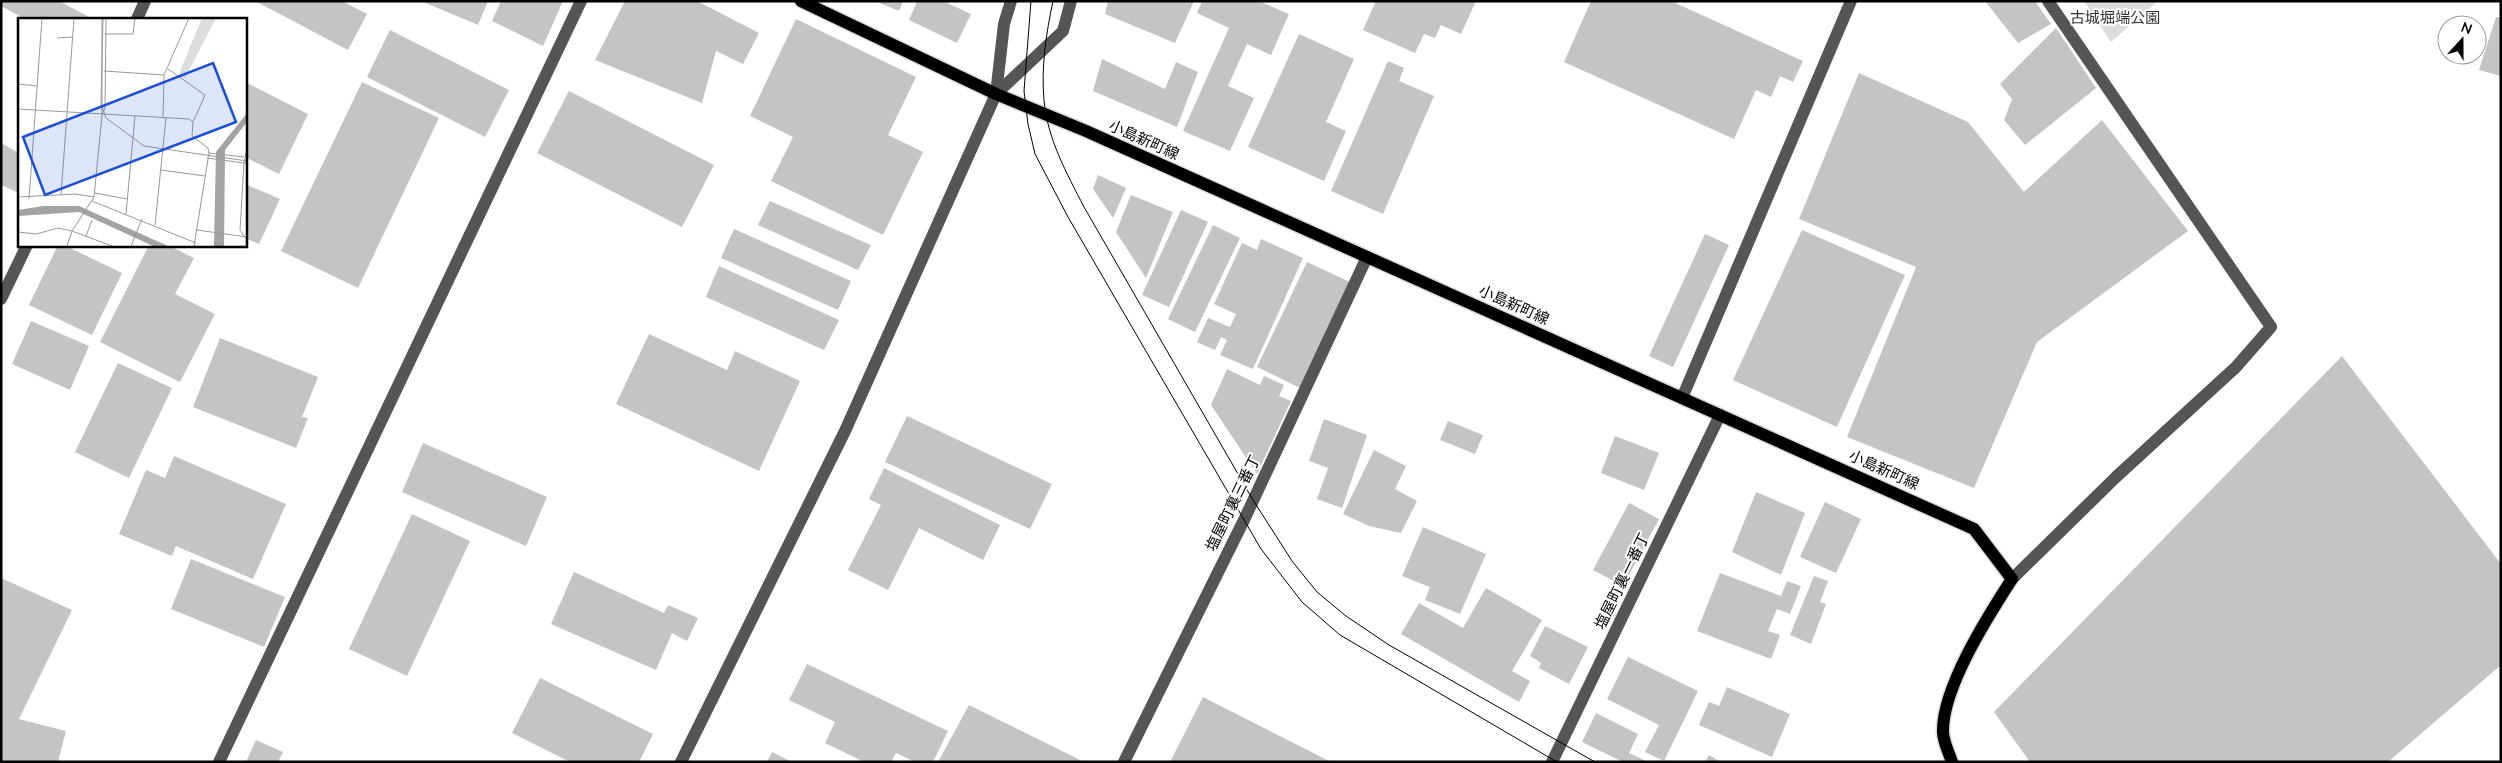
<svg xmlns="http://www.w3.org/2000/svg" width="2502" height="763" font-family="'Nunito Sans','Noto Sans JP',sans-serif">
<rect width="100%" height="100%" fill="#fff"/>
<!-- green -->
<polygon fill="#dcdcdc" points="2084,1 2158,1 2111,42"/>
<!-- building -->
<g fill="#c4c4c4">
<polygon points="1,1 59,1 93,19 25,19 1,6"/>
<polygon points="255,1 342,1 367,14 348,50"/>
<polygon points="421,1 488,1 478,25"/>
<polygon points="501,1 563,1 543,46 492,21"/>
<polygon points="625,1 697,1 759,33 743,64 716,51 702,103 595,60"/>
<polygon points="875,1 903,1 899,11"/>
<polygon points="917,1 943,1 971,14 957,43 909,20"/>
<polygon points="1108,1 1194,1 1175,43 1105,14"/>
<polygon points="1202,1 1259,1 1289,14 1271,55 1247,44 1228,86 1254,98 1230,151 1183,131 1229,28 1197,13"/>
<polygon points="1376,1 1476,1 1461,34 1441,25 1435,38 1424,34 1415,53 1363,30"/>
<polygon points="1591,1 1671,1 1803,61 1793,82 1780,76 1771,97 1756,90 1734,139 1564,62"/>
<polygon points="1985,1 2035,1 2051,24 2018,43"/>
<polygon points="2496,17 2501,18 2501,76 2479,70"/>
<polygon points="796,19 916,77 888,135 923,152 883,235 771,181 793,137 750,116"/>
<polygon points="2056,28 2096,88 2025,145 2004,120 2012,99 2000,84"/>
<polygon points="390,30 509,90 485,137 367,77"/>
<polygon points="1299,34 1354,59 1326,122 1346,131 1324,181 1248,147"/>
<polygon points="1102,59 1165,89 1176,62 1198,72 1177,127 1093,91"/>
<polygon points="1388,61 1404,68 1399,81 1434,96 1383,214 1331,191"/>
<polygon points="1859,73 1968,122 2024,192 2102,120 2188,231 2037,342 1974,488 1847,437 1916,267 1799,219"/>
<polygon points="245,82 308,114 279,174 245,157"/>
<polygon points="362,82 439,118 358,288 281,251"/>
<polygon points="569,91 714,165 682,227 537,153"/>
<polygon points="1,143 19,153 19,193 1,185"/>
<polygon points="1098,175 1126,188 1113,218 1093,189"/>
<polygon points="245,184 280,199 259,244 245,238"/>
<polygon points="1131,195 1173,212 1146,278 1116,232"/>
<polygon points="770,201 871,245 858,270 758,225"/>
<polygon points="1181,210 1208,222 1169,307 1142,295"/>
<polygon points="1213,225 1240,238 1195,332 1168,319"/>
<polygon points="734,229 851,281 838,310 721,258"/>
<polygon points="1802,230 1905,275 1837,427 1733,380"/>
<polygon points="1705,234 1729,245 1673,367 1649,356"/>
<polygon points="1261,239 1303,258 1253,369 1220,355 1227,340 1221,337 1215,350 1197,342 1208,318 1230,327 1236,314 1214,304 1242,243 1257,250"/>
<polygon points="58,245 64,245 122,273 92,335 29,305"/>
<polygon points="149,245 168,245 194,258 175,294 215,314 180,382 100,342"/>
<polygon points="1307,262 1350,282 1300,388 1257,367"/>
<polygon points="719,266 839,320 824,350 706,297"/>
<polygon points="31,321 89,346 70,390 12,364"/>
<polygon points="649,334 727,370 735,351 800,381 759,471 616,404"/>
<polygon points="220,338 318,377 302,417 308,418 296,448 193,407"/>
<polygon points="2342,356 2501,564 2501,665 2388,762 2030,762 1994,712"/>
<polygon points="118,363 172,388 129,478 75,452"/>
<polygon points="1227,369 1260,385 1264,376 1284,385 1279,396 1291,401 1257,474 1211,405"/>
<polygon points="907,416 1052,484 1030,529 885,462"/>
<polygon points="1324,419 1367,435 1342,508 1317,499 1328,468 1309,461"/>
<polygon points="1448,421 1483,435 1475,454 1440,440"/>
<polygon points="1615,436 1659,453 1644,490 1601,473"/>
<polygon points="423,443 547,497 526,546 402,492"/>
<polygon points="1374,450 1406,466 1395,489 1417,501 1401,533 1369,526 1343,514"/>
<polygon points="174,456 286,504 253,579 176,546 172,556 119,534 146,470 165,478"/>
<polygon points="884,468 1000,525 983,560 919,528 888,590 848,570 881,505 869,499"/>
<polygon points="1756,492 1805,513 1781,575 1732,552"/>
<polygon points="1825,502 1861,519 1836,573 1800,557"/>
<polygon points="1629,503 1659,519 1623,586 1593,570"/>
<polygon points="412,514 470,541 407,676 349,649"/>
<polygon points="1423,527 1486,554 1460,614 1425,600 1430,587 1402,576"/>
<polygon points="191,559 285,597 264,647 171,609"/>
<polygon points="574,572 664,613 668,605 698,618 687,641 672,633 656,670 551,624"/>
<polygon points="1720,573 1781,596 1787,581 1801,586 1790,614 1777,609 1768,631 1780,635 1771,659 1697,631"/>
<polygon points="1814,576 1828,581 1820,602 1826,604 1811,644 1790,635"/>
<polygon points="1,578 72,610 19,719 66,731 58,762 1,762"/>
<polygon points="1486,588 1542,620 1512,671 1530,681 1519,702 1401,634 1419,603 1463,628"/>
<polygon points="1545,626 1588,647 1569,684 1539,668 1541,663 1530,656"/>
<polygon points="1628,657 1698,691 1664,761 1645,752 1659,725 1607,699"/>
<polygon points="807,664 948,731 933,762 915,762 896,753 891,762 864,762 825,743 835,722 789,700"/>
<polygon points="540,678 653,734 639,762 570,762 512,733"/>
<polygon points="1727,687 1790,714 1772,757 1699,725 1709,702 1719,706"/>
<polygon points="1203,697 1331,762 1170,762"/>
<polygon points="969,705 1084,762 938,762"/>
<polygon points="1596,713 1638,734 1629,753 1644,760 1643,762 1623,762 1582,742"/>
<polygon points="256,740 283,752 278,762 246,762"/>
<polygon points="772,752 792,762 767,762"/>
<polygon points="1709,755 1721,762 1705,762"/>
</g>
<g fill="none" stroke-linecap="round" stroke-linejoin="round">
<defs>
<path id="major" d="M801 1 996 94 1086 131 1974 529 2012 579C1988 616 1942 688 1943 732 1943 741 1949 753 1952 762"/>
</defs>
<!-- major casing -->
<use href="#major" stroke="#dbdbdb" stroke-width="15"/>
<!-- minor -->
<g stroke="#555" stroke-width="12">
<polyline points="137,19 145,1"/>
<polyline points="996,94 1063,31 1071,1"/>
<polyline points="1,299 27,245"/>
<polyline points="1682,398 1851,1"/>
<polyline points="2012,579 2116,477 2236,367 2271,327 2048,1"/>
<polyline points="219,762 581,1"/>
<polyline points="681,762 845,431 996,94 1004,24 1011,1"/>
<polyline points="1124,762 1244,520 1367,257"/>
<polyline points="1552,762 1720,415"/>
</g>
<!-- major -->
<use href="#major" stroke="#000" stroke-width="12"/>
<!-- tram -->
<g stroke="#000" stroke-width="1">
<polyline points="1031,1 1024,91 1028,124 1035,154 1068,217 1261,549 1302,602 1340,635 1557,762"/>
<path d="M1053 1C1046 34 1041 67 1044 100 1047 138 1067 174 1084 207L1253 500 1292 561 1317 592 1346 616 1389 645 1595 762"/>
</g>
</g>
<g text-anchor="middle" stroke-width="4" stroke-linejoin="round" paint-order="stroke">
<!-- park labels -->
<g font-size="15" fill="#333" stroke="#fff">
<text x="2115" y="23">古城堀端公園</text>
</g>
<!-- street labels -->
<g font-size="15" fill="#000" stroke="#fff">
<text transform="translate(1144 140) rotate(24)" y="5">小島新町線</text>
<text transform="translate(1514 305) rotate(24)" y="5">小島新町線</text>
<text transform="translate(1884 470) rotate(24)" y="5">小島新町線</text>
<text transform="translate(1233 503) rotate(-64)" y="5">塩屋町裏三番丁</text>
<text transform="translate(1622 581) rotate(-64)" y="5">塩屋町裏一番丁</text>
</g>
</g>
<!-- overview -->
<g transform="translate(18 18)">
<rect width="229" height="229" fill="#fff"/>
<path d="M184 0H198L167 60 161 56Z" fill="#dcdcdc"/>
<path d="M229 95V104L207 132 206 228H196L198 134ZM25 188H61L150 228H135L61 194 0 198V192Z" fill="#a3a3a3"/>
<path fill="none" stroke="#999" stroke-width="1" d="M85 0 83 86 88 100 126 128 229 143M87 16H115L117 0M39 20 54 19M150 51 187 77 175 104M86 53 146 57M0 66 19 68M0 91 171 101 175 104 174 118 190 130 191 135M84 97 87 90 88 0M145 100 146 57 171 0M191 135 226 139M189 140 226 145 229 130M229 145H226L222 212 229 222M143 152 187 158M77 175 109 181M43 177 56 0M0 179 57 176 76 179M11 181 24 0M74 183 178 225M108 196 117 98M137 207 148 100M179 212 229 219M0 214 18 216 40 210 54 213 76 179 84 97V0M68 218 74 202M49 228 54 213 94 228M113 228 124 201M176 228 191 135"/>
<path fill="#1d4ed8" fill-opacity="0.15" stroke="#1d4ed8" stroke-width="2.5" d="M195 45 218 104 27 177 5 119Z"/>
<rect width="229" height="229" fill="none" stroke="#000" stroke-width="2.5"/>
</g>
<!-- border -->
<rect width="2502" height="763" fill="none" stroke="#000000" stroke-width="5"/>
<!-- north arrow -->
<g transform="translate(2462 40) rotate(21)"><circle r="24" fill="#ffffff" stroke="#999999"/>
<path d="M0-4L9 19L0 12L-9 19Z" fill="#000000"/>
<text y="-8" font-size="14" font-weight="bold" text-anchor="middle" fill="#000000">N</text>
</g>
</svg>
